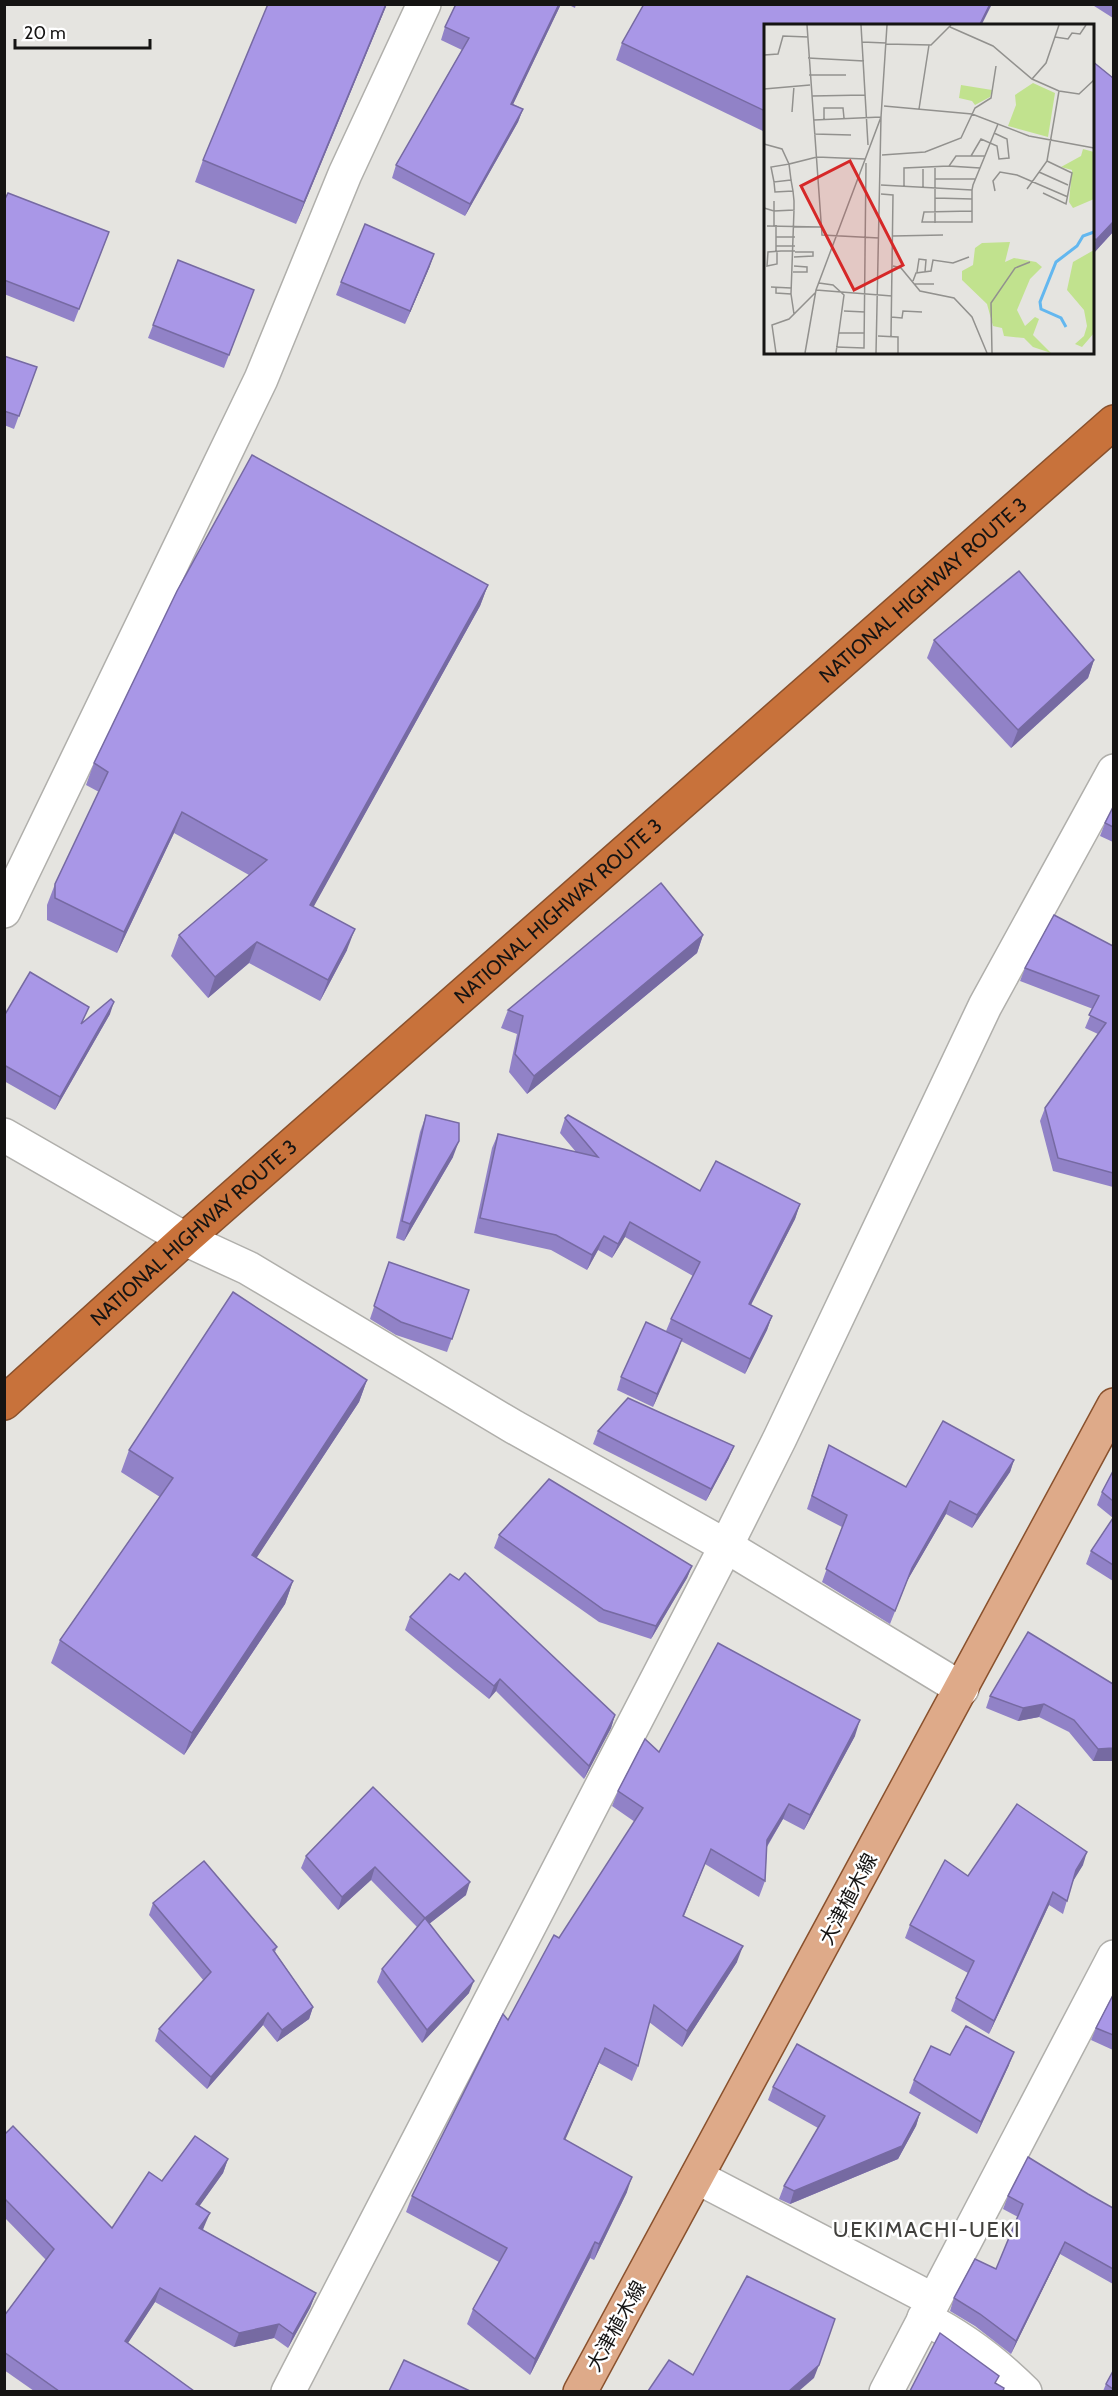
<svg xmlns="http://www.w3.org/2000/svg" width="1118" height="2396" font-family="Cabin,'Noto Sans JP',sans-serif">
<rect width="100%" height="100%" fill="#e5e4e0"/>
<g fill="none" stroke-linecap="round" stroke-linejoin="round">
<defs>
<g id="street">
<polyline points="4,911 261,379 345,174 424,4"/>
<polyline points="4,1135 185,1239 248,1268 514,1427 726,1546 962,1689"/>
<polyline points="697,2177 933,2300"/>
<path d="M924 2318C962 2337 994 2361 1025 2392"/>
<polyline points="288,2392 726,1546 780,1438 985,1006 1114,771"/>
<polyline points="886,2392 1114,1957"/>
</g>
<polyline id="primary" points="580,2392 1114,1405"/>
<g id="highway">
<path id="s1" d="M4 1403 185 1239 1114 422"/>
</g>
</defs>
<!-- street casing -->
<use href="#street" stroke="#b0afab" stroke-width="36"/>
<!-- primary casing -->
<use href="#primary" stroke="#89512d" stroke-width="36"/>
<!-- highway casing -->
<use href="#highway" stroke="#89512d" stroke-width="36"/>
<!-- street -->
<use href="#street" stroke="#fff" stroke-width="33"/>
<!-- primary -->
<use href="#primary" stroke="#deaa89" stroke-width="33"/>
<!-- highway -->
<use href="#highway" stroke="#c8723b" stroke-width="33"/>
</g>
<!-- wall -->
<g fill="#9182c7">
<polygon points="387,4 296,224 195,182 203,160"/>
<polygon points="456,4 561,4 513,104 523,109 518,122 465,216 392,178 396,165 462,50 441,40 445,27"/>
<polygon points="567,4 576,4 575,8"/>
<polygon points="1091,4 1113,4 1113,18"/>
<polygon points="765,26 765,132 616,60 622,43"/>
<polygon points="1092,61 1113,232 1092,255"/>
<polygon points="4,201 109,232 74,322 4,294"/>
<polygon points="178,260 254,290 224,368 148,338"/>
<polygon points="430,266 405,324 336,295 341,282"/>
<polygon points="4,356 37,367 14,429 4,425"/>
<polygon points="488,585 480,606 313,907 347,950 320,1001 249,963 208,998 171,956 179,935 249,875 174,833 117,953 47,920 47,905 55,884 99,792 86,785 94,763"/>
<polygon points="934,640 1094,660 1088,678 1011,748 927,658"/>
<polygon points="1113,807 1113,842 1100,836 1105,823"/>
<polygon points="703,935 697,953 527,1094 509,1072 517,1034 501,1028 508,1010"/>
<polygon points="1113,946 1113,1187 1053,1171 1040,1121 1045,1108 1098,1034 1085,1028 1093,1009 1020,981 1025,968"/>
<polygon points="110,1014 55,1110 4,1081 4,1016 84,1022"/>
<polygon points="426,1115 453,1157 404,1241 396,1238 420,1132"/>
<polygon points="565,1118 700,1191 800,1204 795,1219 751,1305 772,1316 767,1330 745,1374 681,1341 653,1407 617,1390 621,1377 666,1331 671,1319 693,1276 625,1237 612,1258 598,1250 587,1270 551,1250 474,1233 492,1148 498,1134 576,1152 560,1133"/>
<polygon points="389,1262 469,1290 447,1352 396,1335 370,1319"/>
<polygon points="367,1380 359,1402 256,1558 293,1581 285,1604 184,1755 51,1663 60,1640 160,1497 121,1472 129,1450"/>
<polygon points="598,1431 729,1458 706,1501 593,1444"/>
<polygon points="824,1458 906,1487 1014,1460 1010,1472 972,1528 946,1514 907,1581 890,1624 822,1582 842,1527 807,1509"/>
<polygon points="1113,1471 1113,1581 1086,1564 1091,1551 1113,1518 1097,1505 1102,1492"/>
<polygon points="499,1535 692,1566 687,1578 651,1639 599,1622 494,1548"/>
<polygon points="410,1617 615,1715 611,1728 584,1779 496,1691 489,1699 405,1630"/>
<polygon points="1113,1684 1113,1761 1093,1761 1069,1732 1039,1717 1018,1721 986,1708 990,1696"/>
<polygon points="855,1736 804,1830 783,1819 767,1847 765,1881 759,1897 705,1864 684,1916 737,1962 682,2047 649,2022 638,2066 632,2081 599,2063 565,2139 627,2192 594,2260 590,2258 530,2375 467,2324 473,2309 499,2262 406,2212 412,2196 508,2020 635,1822 612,1806 618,1791 659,1752"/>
<polygon points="373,1787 466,1895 429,1924 469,1993 422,2043 377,1982 382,1969 417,1927 371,1880 338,1910 301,1868 306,1856"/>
<polygon points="1083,1865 1073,1880 1063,1914 1049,1905 989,2034 951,2011 956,1998 968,1973 905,1938 910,1925 968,1876"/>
<polygon points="153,1903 277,1947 275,1952 313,2007 309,2019 277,2042 263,2025 207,2089 155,2041 159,2029 204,1981 149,1915"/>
<polygon points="1113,1995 1113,2050 1091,2040 1096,2028"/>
<polygon points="950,2055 1009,2065 977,2134 909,2093 914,2080"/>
<polygon points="773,2087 920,2113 916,2126 898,2159 790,2204 779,2199 784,2186 818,2128 768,2100"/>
<polygon points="4,2135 112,2228 162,2181 228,2159 223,2173 199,2206 204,2227 203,2230 316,2293 310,2308 288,2348 274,2338 234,2347 155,2302 128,2343 194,2391 34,2391 4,2370 4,2316 46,2260 4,2217"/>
<polygon points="1088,2194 1113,2208 1113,2284 1060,2254 1011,2354 975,2326 950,2311 954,2298 996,2269 1018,2217 1003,2209 1008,2196"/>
<polygon points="1113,2371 1113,2391 1103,2391 1106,2384"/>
</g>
<!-- shaded-wall -->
<g fill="#766aa2">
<polygon points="386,4 387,4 296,224 304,202"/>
<polygon points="559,4 561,4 507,117 511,104"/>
<polygon points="990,4 992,4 981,26 979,26"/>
<polygon points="523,109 518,122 465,216 470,204"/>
<polygon points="1113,222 1113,232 1092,255 1092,251 1096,240"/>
<polygon points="434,254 430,266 405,324 410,311"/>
<polygon points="488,585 480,606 303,926 310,905"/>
<polygon points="1094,660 1088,678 1011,748 1018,730"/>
<polygon points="182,812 174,833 117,953 124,932"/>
<polygon points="355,929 347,950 320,1001 328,980"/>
<polygon points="703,935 697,953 527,1094 534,1076"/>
<polygon points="257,942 249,963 208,998 215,977"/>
<polygon points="114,1002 110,1014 55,1110 60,1097"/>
<polygon points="459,1141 453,1157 404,1241 410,1224"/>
<polygon points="800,1204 795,1219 744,1318 749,1304"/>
<polygon points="630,1222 625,1237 612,1258 618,1244"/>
<polygon points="604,1236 598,1250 587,1270 592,1255"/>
<polygon points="772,1316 767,1330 745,1374 750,1359"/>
<polygon points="682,1339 678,1351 653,1407 657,1394"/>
<polygon points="367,1380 359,1402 244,1577 252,1555"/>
<polygon points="734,1446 729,1458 706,1501 711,1489"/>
<polygon points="1014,1460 1010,1472 972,1528 977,1515"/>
<polygon points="950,1501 946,1514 907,1581 890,1624 912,1568"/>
<polygon points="692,1566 687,1578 651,1639 656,1626"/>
<polygon points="293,1581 285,1604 184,1755 192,1733"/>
<polygon points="500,1679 496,1691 489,1699 494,1686"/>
<polygon points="1044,1704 1039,1717 1018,1721 1023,1708"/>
<polygon points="615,1715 611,1728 584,1779 589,1766"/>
<polygon points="860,1720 855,1736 804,1830 810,1815"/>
<polygon points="1113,1748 1113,1761 1093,1761 1098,1749"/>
<polygon points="789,1804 783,1819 761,1856 767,1840"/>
<polygon points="1087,1852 1083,1865 1072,1883 1076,1870"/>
<polygon points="375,1867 371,1880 338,1910 342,1897"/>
<polygon points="470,1882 466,1895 420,1931 425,1918"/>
<polygon points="1053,1892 1049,1905 989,2034 994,2021"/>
<polygon points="743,1946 737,1962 682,2047 687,2031"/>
<polygon points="474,1981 469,1993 422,2043 427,2030"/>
<polygon points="313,2007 309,2019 277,2042 282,2030"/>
<polygon points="268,2013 263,2025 207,2089 211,2077"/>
<polygon points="605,2048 599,2063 559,2154 564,2139"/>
<polygon points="1014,2052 1009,2065 977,2134 981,2122"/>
<polygon points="920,2113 916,2126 898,2159 790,2204 794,2191"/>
<polygon points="228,2159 223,2173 191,2218 196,2204"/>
<polygon points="632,2177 627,2192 594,2260 599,2244"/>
<polygon points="210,2213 204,2227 194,2242 199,2228"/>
<polygon points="595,2242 590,2258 530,2375 535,2359"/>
<polygon points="1065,2242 1060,2254 1011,2354 1016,2341"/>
<polygon points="160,2288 155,2302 120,2355 125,2341"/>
<polygon points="316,2293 310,2308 288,2348 293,2334"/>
<polygon points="279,2324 274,2338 234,2347 239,2333"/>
<polygon points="819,2365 814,2378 799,2391 789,2391"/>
</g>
<!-- building -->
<g fill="#a997e7" stroke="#766aa2" stroke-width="1.5">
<polygon points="268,4 386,4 304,202 203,160"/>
<polygon points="456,4 559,4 511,104 523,109 470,204 396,165 469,38 445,27"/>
<polygon points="644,4 990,4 979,26 765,26 765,111 622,43"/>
<polygon points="1092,61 1113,78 1113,222 1096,240 1092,236"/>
<polygon points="8,193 109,232 79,309 4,280 4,201"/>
<polygon points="365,224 434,254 410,311 341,282"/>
<polygon points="178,260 254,290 229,355 153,325"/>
<polygon points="4,356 37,367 19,416 4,411"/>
<polygon points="252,455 488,585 310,905 355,929 328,980 257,942 215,977 179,935 267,860 182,812 124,932 55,898 55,884 108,772 94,763 177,591"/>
<polygon points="1019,571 1094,660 1018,730 934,640"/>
<polygon points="1113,807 1113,827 1105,823"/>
<polygon points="661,883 703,935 534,1076 515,1054 523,1016 508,1010"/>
<polygon points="1054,915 1113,946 1113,1173 1058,1158 1045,1108 1106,1023 1089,1015 1099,996 1025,968"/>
<polygon points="30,972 89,1007 81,1024 111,999 114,1002 60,1097 4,1065 4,1016"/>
<polygon points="426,1115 459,1123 459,1141 410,1224 402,1221"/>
<polygon points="568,1115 700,1191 716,1161 800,1204 749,1304 772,1316 750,1359 671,1319 700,1262 630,1222 618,1244 604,1236 592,1255 556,1235 480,1218 498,1134 598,1157 565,1118"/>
<polygon points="389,1262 469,1290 452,1339 401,1322 374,1306"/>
<polygon points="233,1292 367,1380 252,1555 293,1581 192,1733 60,1640 173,1478 129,1450"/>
<polygon points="646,1322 682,1339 657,1394 621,1377"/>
<polygon points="628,1398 734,1446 711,1489 598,1431"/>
<polygon points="943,1421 1014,1460 977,1515 950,1501 912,1568 895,1611 826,1569 847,1515 812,1496 829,1445 906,1487"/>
<polygon points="1113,1471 1113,1501 1102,1492"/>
<polygon points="549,1479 692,1566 656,1626 604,1610 499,1535"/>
<polygon points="1113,1518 1113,1565 1091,1551"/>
<polygon points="465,1573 615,1715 589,1766 500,1679 494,1686 410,1617 450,1574 459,1580"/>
<polygon points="1028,1632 1113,1684 1113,1748 1098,1749 1074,1720 1044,1704 1023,1708 990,1696"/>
<polygon points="718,1643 860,1720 810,1815 789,1804 767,1840 765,1881 711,1849 683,1916 743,1946 687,2031 654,2005 638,2066 605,2048 564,2139 632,2177 599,2244 595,2242 535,2359 473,2309 507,2248 412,2196 503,2014 508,2020 554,1935 559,1938 643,1808 618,1791 645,1739 659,1752"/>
<polygon points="373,1787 470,1882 425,1918 375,1867 342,1897 306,1856"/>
<polygon points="1017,1804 1087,1852 1076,1870 1067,1901 1053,1892 994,2021 956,1998 974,1961 910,1925 945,1860 968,1876"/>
<polygon points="204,1861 277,1947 273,1950 313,2007 282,2030 268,2013 211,2077 159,2029 211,1972 153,1903"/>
<polygon points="425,1918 474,1981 427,2030 382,1969"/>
<polygon points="1113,1995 1113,2035 1096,2028"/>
<polygon points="966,2026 1014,2052 981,2122 914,2080 931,2046 950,2055"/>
<polygon points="797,2044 920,2113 902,2146 794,2191 784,2186 825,2116 773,2087"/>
<polygon points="13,2126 112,2228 149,2172 162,2181 195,2136 228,2159 196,2204 210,2213 199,2228 316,2293 293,2334 279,2324 239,2333 160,2288 125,2341 194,2391 59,2391 4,2352 4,2316 54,2249 4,2198 4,2135"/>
<polygon points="1028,2157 1088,2194 1113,2208 1113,2269 1065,2242 1016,2341 980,2314 954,2298 975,2259 996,2269 1023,2204 1008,2196"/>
<polygon points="747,2276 835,2319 819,2365 789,2391 648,2391 669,2360 693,2375"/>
<polygon points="940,2333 999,2376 995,2383 1004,2388 1003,2391 910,2391"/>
<polygon points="404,2360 470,2391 389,2391"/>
<polygon points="1113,2371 1113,2389 1106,2384"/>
</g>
<g text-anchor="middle" stroke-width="5" stroke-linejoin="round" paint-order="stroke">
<!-- street labels -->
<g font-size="20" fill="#151413" stroke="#fff">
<text dy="7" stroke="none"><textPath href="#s1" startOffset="1227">NATIONAL HIGHWAY ROUTE 3</textPath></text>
<text dy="7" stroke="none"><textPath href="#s1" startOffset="741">NATIONAL HIGHWAY ROUTE 3</textPath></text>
<text dy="7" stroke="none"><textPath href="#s1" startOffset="255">NATIONAL HIGHWAY ROUTE 3</textPath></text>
<text transform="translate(848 1899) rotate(-62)" y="7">大津植木線</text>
<text transform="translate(616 2326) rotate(-61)" y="7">大津植木線</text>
</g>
<!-- quarter labels -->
<g font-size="22" letter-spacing="1.5" fill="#41403d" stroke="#fff">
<text x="927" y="2237">UEKIMACHI-UEKI</text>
</g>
</g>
<!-- overview -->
<g transform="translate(764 24)">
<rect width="330" height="330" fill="#e5e4e0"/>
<path d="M269 59 291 69 284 113 244 102 252 81 251 71ZM197 61 228 66 226 73 211 81 208 77 195 74ZM319 125 330 128V175L309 184 305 178 308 146 297 143 317 132ZM246 218 241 238 250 234 272 238 278 243 266 255 253 286 261 302 271 293 275 295 269 311 287 329 269 323 260 314 240 312 238 304 229 302 223 280 198 256V247L209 241 211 224 218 219ZM330 226V309L318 323 311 320 320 312 323 302 320 286 303 266 309 238Z" fill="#c1e28e"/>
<path fill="none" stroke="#63b7ef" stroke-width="3" d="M302 303 297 294 277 285 276 278 292 238 313 222 319 212 330 208"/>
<path fill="none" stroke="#92918e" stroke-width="1.5" d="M43 1 58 211 115 214M97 1 104 121M186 3 229 22 268 55 295 67 315 70 330 56M291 13 304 15 308 9 316 10 322 1M98 18 122 19M122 20 167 21 187 1M0 31 14 30 19 12 44 13M44 34 100 37M45 51H82M268 55 282 39 295 1M0 65 46 61M48 72 101 71M120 82 208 90 265 112 330 124M155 85 165 21M28 88 30 62M50 96 117 93M60 96V84H79L80 94M50 110 87 111M0 120 18 125 25 140 53 133 101 135M118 131 161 128 197 114 211 84 227 74 232 42M207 132 217 115 233 122 235 135 245 134 243 115 230 109M171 144V199M216 144 185 142 192 132H221M159 145V164M275 148 304 161M171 155H211M10 158 11 168 29 167M117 161 208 166M140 162V144L185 142M263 165 283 137 295 67M231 167 229 157 236 148 253 151 304 173M279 169 302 180 308 149 283 137M117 170 129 171 127 312M171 174 208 175M0 184 10 187V177M30 186 27 270 30 290M208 187 160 188 158 198H208V166L209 161 234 100M12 201V228M3 202 57 203M10 202V187L30 186V177L29 167 27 156 25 140 7 143 10 158 27 156M129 212 179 211M12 213H31M12 222H31M13 227V240L3 242 4 228 17 227H31M30 233 49 232V228H31M129 242 137 244 156 267 190 274 208 293 223 329M29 248H43V243L30 242M153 248 155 235 162 236 161 248M149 257 152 249 167 247 169 236 189 239 205 233M55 259 69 261 80 271 72 329M150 260H170M7 263 27 264M12 263V269L27 270M52 266 128 272M80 287 101 288M127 293 138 294 139 287 158 288M75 309H100M114 312 134 313V329M72 323 100 324 102 139M12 329 8 301 25 295 51 269M41 329 52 266 117 93 123 1M112 329 117 93M228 329 227 279 251 244 266 238"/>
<path fill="#d62828" fill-opacity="0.15" stroke="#d62828" stroke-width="3" d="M86 137 139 241 90 266 37 162Z"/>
<rect width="330" height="330" fill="none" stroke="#151413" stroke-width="3"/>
</g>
<!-- border -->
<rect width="1118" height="2396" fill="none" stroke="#151413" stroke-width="12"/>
<!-- scale -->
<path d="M15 39v9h135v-9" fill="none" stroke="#151413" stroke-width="3"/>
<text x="24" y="39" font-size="18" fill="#151413" stroke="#ffffff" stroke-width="4.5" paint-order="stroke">20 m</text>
</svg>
